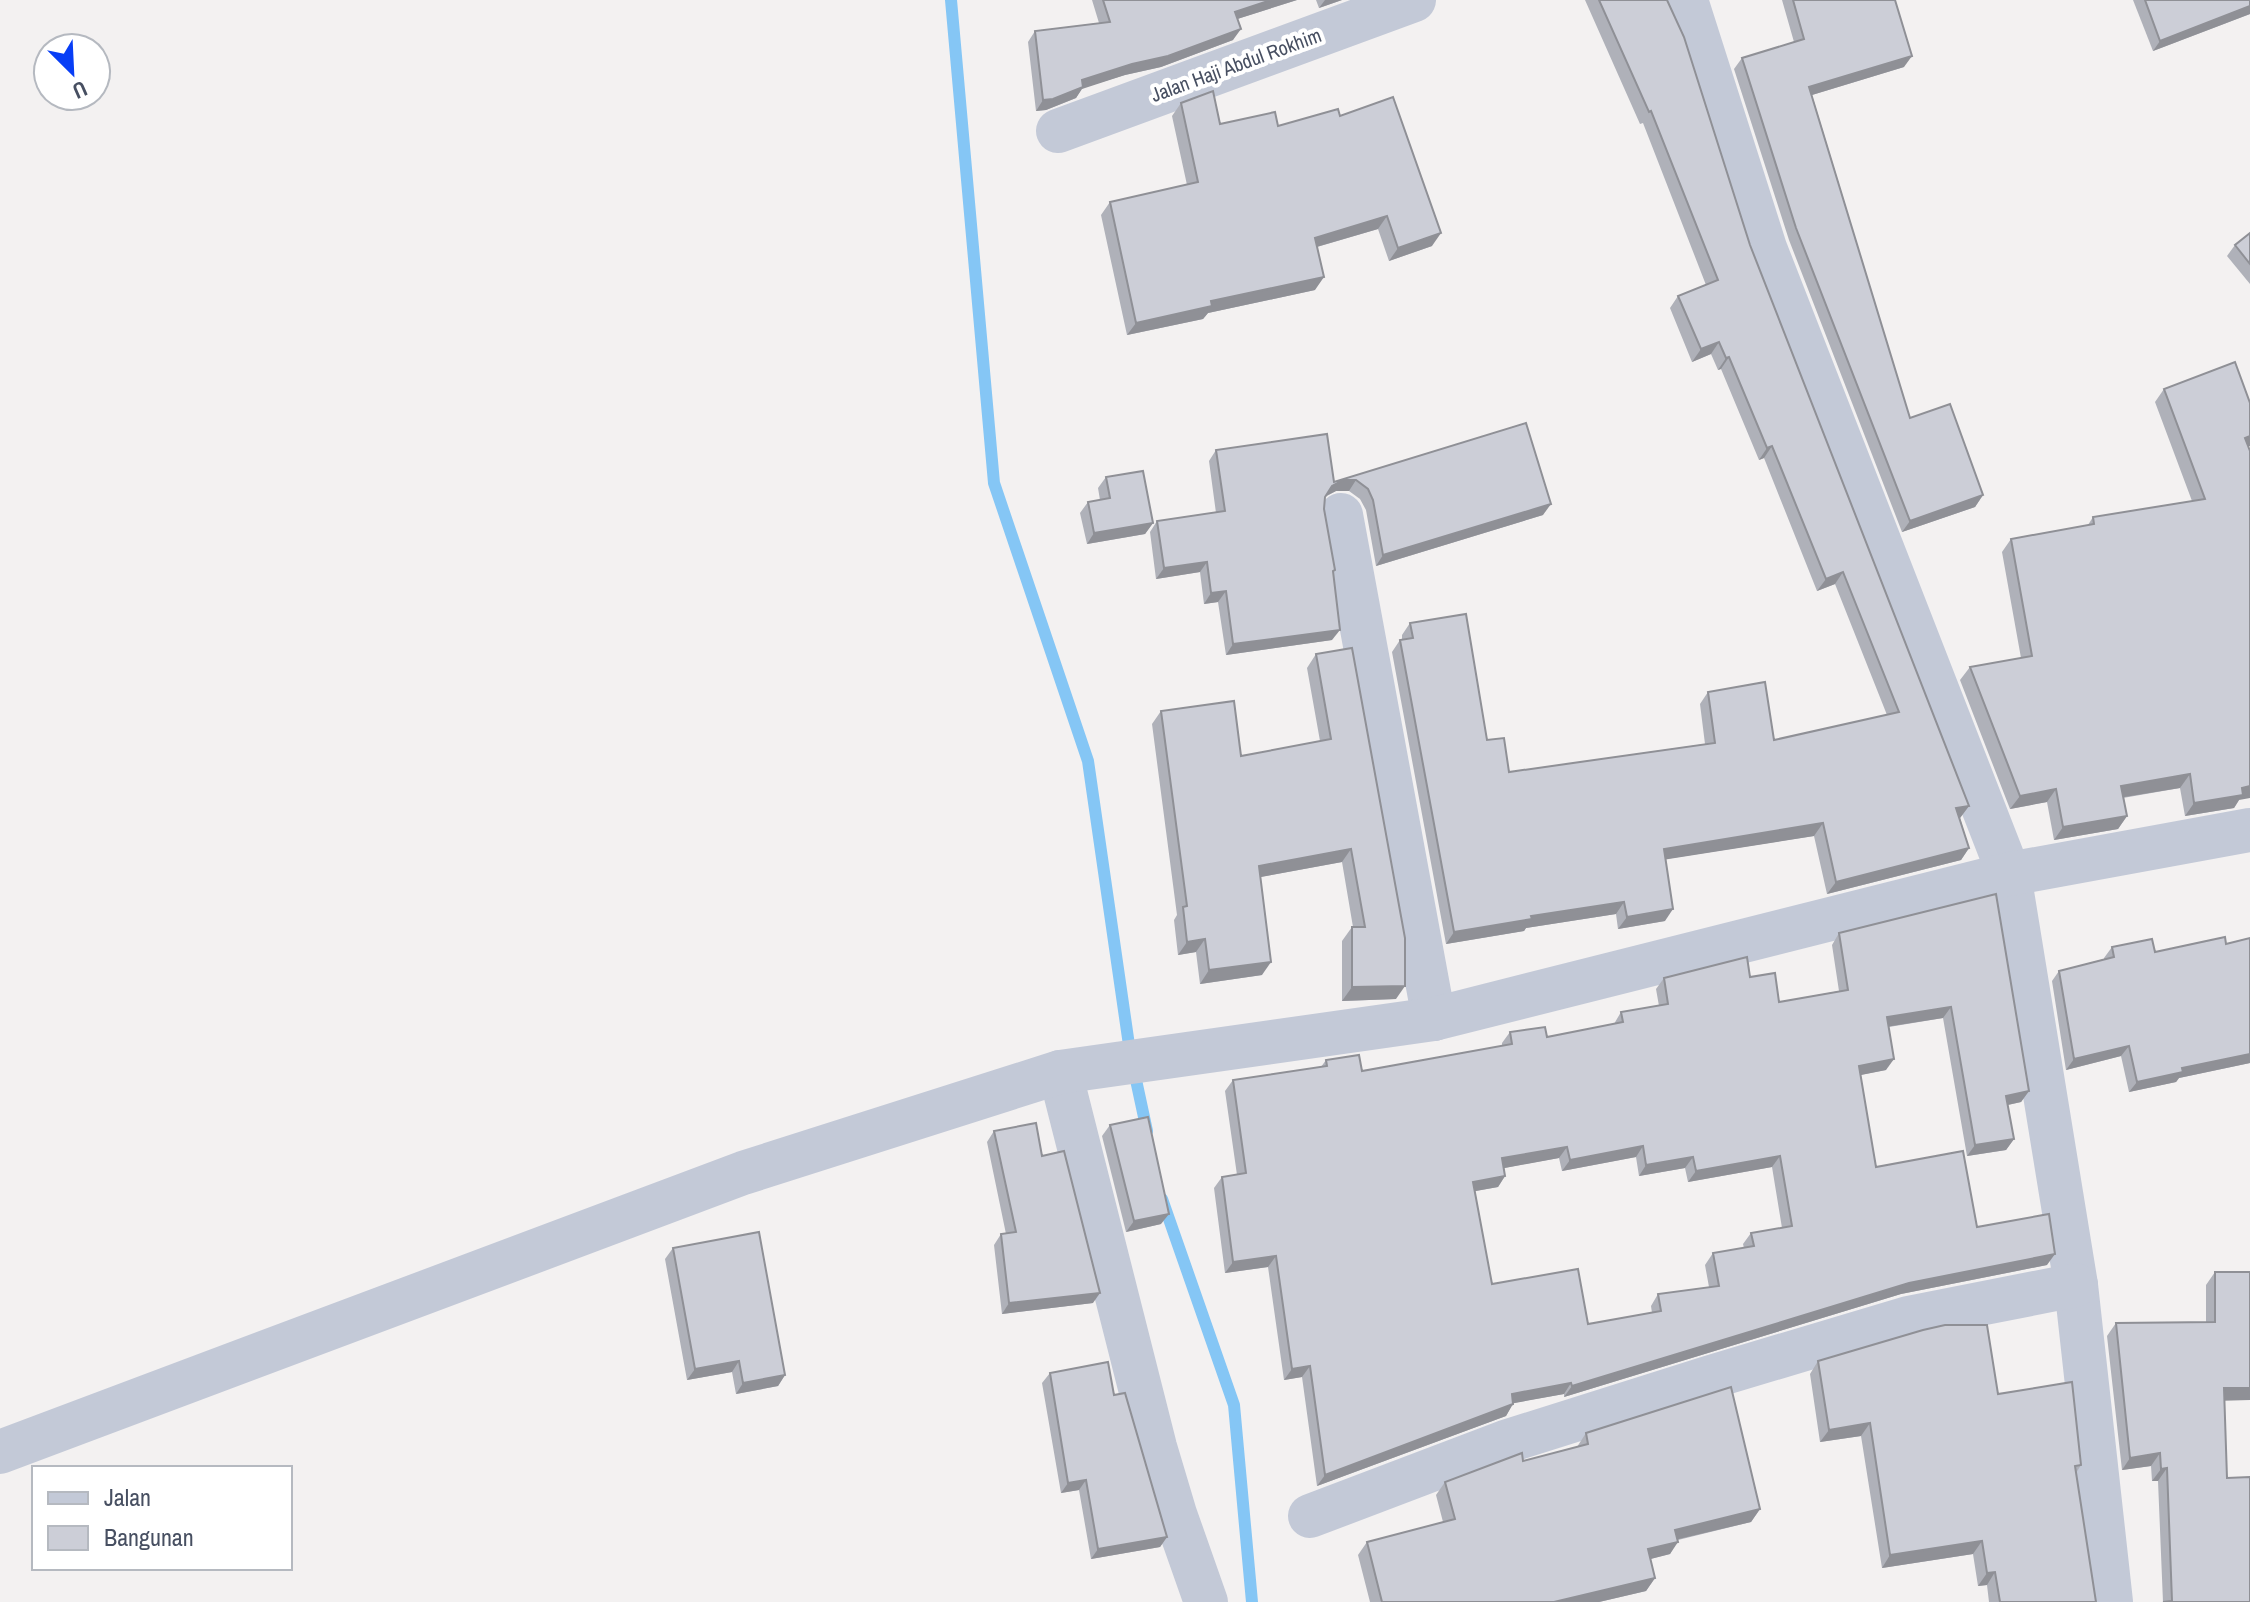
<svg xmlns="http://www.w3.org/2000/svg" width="2250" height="1602" font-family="'Archivo Narrow',sans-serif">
<rect width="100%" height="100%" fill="#f3f1f1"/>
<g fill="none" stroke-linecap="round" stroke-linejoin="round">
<!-- stream -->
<g stroke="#85c6f5" stroke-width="12">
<polyline points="951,0 994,483 1088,761 1130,1052 1147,1131"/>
<polyline points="1162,1199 1234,1405 1252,1602"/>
</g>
<!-- minor -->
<g stroke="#c3c9d7" stroke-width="44">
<polyline points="1686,0 1765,248 2009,874 2076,1285 2111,1602"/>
<polyline points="1058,131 1414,0"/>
<polyline points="1341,515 1434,1019"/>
<polyline points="1060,1072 1155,1447 1175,1514 1206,1602"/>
<polyline points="0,1452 743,1173 1060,1072 1434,1019 2009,874 2250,830"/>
<polyline points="1310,1516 1505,1442 1711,1377 1908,1318 2076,1285"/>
</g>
</g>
<!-- wall -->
<g fill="#afb1b9" fill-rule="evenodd">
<polygon points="1092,0 1297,0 1237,19 1233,40 1161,67 1125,75 1082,88 1076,98 1046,110 1036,111 1028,42 1035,31 1099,23"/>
<polygon points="1316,0 1342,0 1319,8"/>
<polygon points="1585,0 1667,0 1750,245 1969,806 1960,818 1969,848 1961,860 1827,894 1814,836 1666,859 1665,921 1618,929 1616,914 1526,928 1524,931 1446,944 1392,652 1400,640 1402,640 1402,635 1410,623 1509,772 1705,744 1700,704 1708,692 1774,740 1887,715 1835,584 1817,591 1764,458 1759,460 1721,369 1718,370 1711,354 1692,362 1670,308 1678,296 1706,285 1643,123 1640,124"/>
<polygon points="1782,0 1895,0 1904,67 1812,95 1910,418 1983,495 1975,507 1902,532 1789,240 1734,69 1742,58 1794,42"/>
<polygon points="2133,0 2250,0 2250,14 2153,51"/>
<polygon points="1181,103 1220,124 1278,126 1340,116 1432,246 1389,261 1378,229 1317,247 1315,290 1208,313 1203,319 1127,335 1101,215 1110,202 1187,185 1172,116"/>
<polygon points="2250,233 2250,284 2227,256 2235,245"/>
<polygon points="2164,389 2248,446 2239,800 2234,808 2185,816 2180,788 2123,798 2127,816 2118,829 2054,840 2047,802 2010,809 1960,680 1970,667 2021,658 2002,552 2011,539 2088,525 2093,517 2192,501 2155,402"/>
<polygon points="1526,423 1543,515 1376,566 1366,510 1360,499 1349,491 1336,491 1325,497 1324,509 1333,574 1332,640 1226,655 1218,602 1204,604 1200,572 1156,579 1150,532 1157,521 1216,513 1209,461 1216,450 1334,482"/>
<polygon points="1106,477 1153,523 1145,534 1087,544 1080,513 1088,502 1100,500 1098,488"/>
<polygon points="1316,654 1396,999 1342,1001 1342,941 1352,927 1353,927 1342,862 1260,877 1262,975 1200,984 1196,952 1178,955 1174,920 1177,915 1152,724 1161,711 1241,756 1320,741 1307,668"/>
<path d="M1996 894 2029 1091 2021 1102 2008 1105 2014 1139 2006 1150 1967 1156 1943 1018 1889 1027 1886 1070 1860 1075 1876 1167 1977 1227 2047 1265 1901 1294 1564 1397V1394L1513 1403 1506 1416 1317 1486 1302 1377 1284 1380 1268 1267 1225 1273 1214 1188 1222 1177 1237 1175 1225 1091 1233 1080 1321 1067 1326 1060 1362 1071 1502 1046V1043L1510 1032 1547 1037 1614 1024 1621 1012 1659 1006 1656 989 1664 978 1750 977 1779 1002 1839 991 1832 945 1839 933ZM1636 1157 1639 1176 1685 1168 1688 1182 1772 1167 1782 1228 1751 1233 1743 1244 1744 1248 1713 1253 1705 1265 1709 1287 1658 1294 1651 1306 1652 1313 1588 1324 1492 1284 1475 1191 1498 1187 1505 1176 1504 1168 1559 1158 1562 1171Z"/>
<polygon points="2250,938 2250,1063 2179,1078 2176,1082 2129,1092 2121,1056 2066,1070 2052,981 2059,971 2104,959 2104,958 2112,947 2155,952 2226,944"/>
<polygon points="1110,1125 1161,1224 1126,1232 1102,1136"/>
<polygon points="994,1131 1042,1156 1093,1303 1002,1314 994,1245 1001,1234 1006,1234 987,1142"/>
<polygon points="673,1248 785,1375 778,1386 736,1394 732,1372 687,1380 665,1259"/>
<polygon points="2215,1272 2224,1400 2227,1478 2250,1602 2163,1602 2158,1481 2152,1481 2151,1466 2122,1470 2107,1336 2116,1323 2206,1322 2206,1285"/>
<polygon points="1818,1361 1998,1394 2081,1465 2076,1473 2096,1602 1989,1602 1987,1585 1978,1586 1973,1554 1882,1568 1861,1436 1820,1442 1810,1374"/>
<polygon points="1050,1373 1114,1395 1167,1537 1160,1547 1091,1559 1079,1490 1061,1493 1042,1383"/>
<polygon points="1586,1433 1760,1509 1751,1522 1678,1540 1670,1554 1650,1559 1655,1578 1646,1591 1599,1602 1370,1602 1358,1555 1367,1542 1443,1522 1436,1495 1445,1482 1577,1447"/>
</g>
<!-- shaded-wall -->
<g fill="#8f9096">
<polygon points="1271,0 1297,0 1228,22 1235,12"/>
<polygon points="1325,0 1342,0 1319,8"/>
<polygon points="2250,6 2250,14 2153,51 2160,41"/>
<polygon points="1241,29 1233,40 1161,67 1125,75 1082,89 1076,98 1046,110 1036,111 1043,100 1082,80"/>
<polygon points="1912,56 1904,67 1802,98 1809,87"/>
<polygon points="1387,216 1378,229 1306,250 1315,238"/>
<polygon points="1441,233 1432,246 1389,261 1398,248"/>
<polygon points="1324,277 1315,290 1208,313 1203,319 1127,335 1136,323 1211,301"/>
<polygon points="1719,342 1711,354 1692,362 1701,349"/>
<polygon points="1729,357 1721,369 1718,370 1726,358"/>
<polygon points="2250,436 2250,446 2236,451 2245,438"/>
<polygon points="1772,446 1764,458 1759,460 1767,448"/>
<polygon points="1343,480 1356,480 1349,491 1336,491 1324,497 1332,486"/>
<polygon points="1983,495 1975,507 1902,532 1910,521"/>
<polygon points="1551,504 1543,515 1376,566 1383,555"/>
<polygon points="1153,523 1145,534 1087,544 1094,533"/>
<polygon points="1207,562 1200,572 1156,579 1164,568"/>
<polygon points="1843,572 1835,584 1817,591 1826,579"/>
<polygon points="1226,591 1218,602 1204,604 1211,593"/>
<polygon points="1340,630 1332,640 1226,655 1233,644"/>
<polygon points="2190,774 2180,788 2112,799 2121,786"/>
<polygon points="2250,786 2250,798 2239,800 2234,808 2185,816 2194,803 2242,788"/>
<polygon points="2056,789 2047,802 2010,809 2020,796"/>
<polygon points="1969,806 1960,818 1948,820 1956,808"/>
<polygon points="2127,816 2118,829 2054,840 2063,827"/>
<polygon points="1823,823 1814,836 1656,861 1664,849"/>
<polygon points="1969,848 1961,860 1827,894 1836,882"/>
<polygon points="1351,849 1342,862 1250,879 1259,866"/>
<polygon points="1624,902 1616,914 1526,928 1524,931 1446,944 1454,932 1531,916"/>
<polygon points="1673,909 1665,921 1618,929 1627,917"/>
<polygon points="1205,939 1196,952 1178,955 1187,942"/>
<polygon points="1271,962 1262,975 1200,984 1209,970"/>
<polygon points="1405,986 1396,999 1342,1001 1352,987"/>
<polygon points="1951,1007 1943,1018 1879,1028 1887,1017"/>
<polygon points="2129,1046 2121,1056 2066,1070 2074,1059"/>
<polygon points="2250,1054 2250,1063 2179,1078 2176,1082 2129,1092 2137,1082 2182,1068"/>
<polygon points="1894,1059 1886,1070 1851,1077 1859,1066"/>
<polygon points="2029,1091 2021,1102 1998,1107 2006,1096"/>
<polygon points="2014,1139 2006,1150 1967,1156 1975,1145"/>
<polygon points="1643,1146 1636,1157 1562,1171 1570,1160"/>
<polygon points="1567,1147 1559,1158 1494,1170 1502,1158"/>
<polygon points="1780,1156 1772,1167 1688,1182 1696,1171"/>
<polygon points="1693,1157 1685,1168 1639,1176 1646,1165"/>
<polygon points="1505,1176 1498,1187 1465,1193 1473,1182"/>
<polygon points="1169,1214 1161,1224 1126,1232 1134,1221"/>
<polygon points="2055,1254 2047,1265 1901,1294 1564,1397 1572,1386 1909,1283"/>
<polygon points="1276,1256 1268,1267 1225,1273 1233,1262"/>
<polygon points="1100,1293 1093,1303 1002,1314 1009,1303"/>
<polygon points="739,1361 732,1372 687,1380 695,1369"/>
<polygon points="1310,1366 1302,1377 1284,1380 1292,1369"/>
<polygon points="785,1375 778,1386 736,1394 743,1383"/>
<polygon points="1571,1383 1564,1394 1504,1405 1512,1394"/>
<polygon points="2224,1388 2250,1388 2250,1400 2215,1401"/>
<polygon points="1513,1404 1506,1416 1317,1486 1325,1475"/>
<polygon points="1870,1423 1861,1436 1820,1442 1829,1430"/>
<polygon points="2160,1453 2151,1466 2122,1470 2130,1458"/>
<polygon points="2167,1468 2158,1481 2152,1481 2161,1469"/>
<polygon points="1086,1480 1079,1490 1061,1493 1068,1483"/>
<polygon points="1760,1509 1751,1522 1666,1542 1675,1530"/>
<polygon points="1167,1537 1160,1547 1091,1559 1098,1549"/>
<polygon points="1982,1541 1973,1554 1882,1568 1890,1555"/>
<polygon points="1678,1542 1670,1554 1639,1562 1648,1549"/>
<polygon points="1995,1572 1987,1585 1978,1586 1987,1573"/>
<polygon points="1655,1578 1646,1591 1599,1602 1554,1602"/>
</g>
<!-- building -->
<g fill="#ccced7" stroke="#8f9096" stroke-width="2" fill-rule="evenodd">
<polygon points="1103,0 1271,0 1235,12 1241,29 1168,56 1132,64 1082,80 1083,87 1053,99 1043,100 1035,31 1110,22"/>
<polygon points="1599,0 1667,0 1684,37 1750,245 1969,806 1956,808 1969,848 1836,882 1823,823 1664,849 1673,909 1627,917 1624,902 1531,916 1532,919 1454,932 1400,640 1413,638 1410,623 1466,614 1487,740 1504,738 1509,772 1715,743 1708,692 1765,682 1774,740 1899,712 1843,572 1826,579 1772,446 1767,448 1729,357 1726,358 1719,342 1701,349 1678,296 1718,280 1651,111 1649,112"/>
<polygon points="1793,0 1895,0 1912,56 1809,87 1910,418 1950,404 1983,495 1910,521 1796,228 1742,58 1804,39"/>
<polygon points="2145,0 2250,0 2250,6 2160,41"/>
<polygon points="1213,91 1220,124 1275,112 1278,126 1338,109 1340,116 1393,97 1441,233 1398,248 1387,216 1315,238 1324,277 1211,301 1212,306 1136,323 1110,202 1198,182 1181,103"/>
<polygon points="2250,233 2250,264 2235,245"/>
<polygon points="2235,362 2250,403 2250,436 2245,438 2250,451 2250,786 2242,788 2243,795 2194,803 2190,774 2121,786 2127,816 2063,827 2056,789 2020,796 1970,667 2032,656 2011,539 2094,524 2093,517 2205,499 2164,389"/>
<polygon points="1526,423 1551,504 1383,555 1373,500 1368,489 1356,480 1343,480 1332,486 1325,497 1324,509 1335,570 1333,571 1340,630 1233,644 1226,591 1211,593 1207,562 1164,568 1157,521 1225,511 1216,450 1327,434 1334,482"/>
<polygon points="1143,471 1153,523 1094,533 1088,502 1110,498 1106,477"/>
<polygon points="1352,648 1405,938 1405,986 1352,987 1352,927 1365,927 1351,849 1259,866 1271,962 1209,970 1205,939 1187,942 1183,907 1187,906 1161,711 1234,701 1241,756 1331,739 1316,654"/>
<path d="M1996 894 2029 1091 2006 1096 2014 1139 1975 1145 1951 1007 1887 1017 1894 1059 1859 1066 1876 1167 1963 1151 1977 1227 2049 1214 2055 1254 1909 1283 1572 1386 1571 1383 1512 1394 1513 1404 1325 1475 1310 1366 1292 1369 1276 1256 1233 1262 1222 1177 1246 1173 1233 1080 1327 1066 1326 1060 1359 1055 1362 1071 1512 1044 1510 1032 1545 1027 1547 1037 1623 1022 1621 1012 1668 1004 1664 978 1747 957 1750 977 1775 973 1779 1002 1848 990 1839 933ZM1643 1146 1646 1165 1693 1157 1696 1171 1780 1156 1792 1226 1751 1233 1754 1246 1713 1253 1719 1286 1658 1294 1661 1311 1588 1324 1578 1269 1492 1284 1473 1182 1505 1176 1502 1158 1567 1147 1570 1160Z"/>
<polygon points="2225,937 2226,944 2250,938 2250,1054 2182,1068 2183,1072 2137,1082 2129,1046 2074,1059 2059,971 2114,957 2112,947 2152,939 2155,952"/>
<polygon points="1148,1117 1169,1214 1134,1221 1110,1125"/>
<polygon points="1036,1123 1042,1156 1064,1151 1100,1293 1009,1303 1001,1234 1016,1232 994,1131"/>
<polygon points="759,1232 785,1375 743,1383 739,1361 695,1369 673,1248"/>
<polygon points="2215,1272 2250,1272 2250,1388 2224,1388 2227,1478 2250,1477 2250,1602 2163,1602 2172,1601 2167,1468 2161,1469 2160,1453 2130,1458 2116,1323 2215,1322"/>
<polygon points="1945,1325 1987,1325 1998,1394 2072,1382 2081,1465 2075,1466 2096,1602 2000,1602 1995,1572 1987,1573 1982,1541 1890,1555 1870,1423 1829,1430 1818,1361 1923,1330"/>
<polygon points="1108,1362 1114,1395 1125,1393 1167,1537 1098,1549 1086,1480 1068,1483 1050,1373"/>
<polygon points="1731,1387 1760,1509 1675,1530 1678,1542 1648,1549 1655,1578 1554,1602 1382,1602 1367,1542 1455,1519 1445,1482 1522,1453 1523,1461 1588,1444 1586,1433"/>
</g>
<g text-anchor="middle" stroke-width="8" stroke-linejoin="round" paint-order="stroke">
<!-- street labels -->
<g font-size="20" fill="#474f61" stroke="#fff">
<text transform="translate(1236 65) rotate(-20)" y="7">Jalan Haji Abdul Rokhim</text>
</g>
</g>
<!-- legend -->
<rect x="32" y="1466" width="260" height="104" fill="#ffffff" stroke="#b5b9c0" stroke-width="2"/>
<rect x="48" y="1492" width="40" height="12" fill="#c3c9d7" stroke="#b5b9c0" stroke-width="2"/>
<text x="104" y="1506" font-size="24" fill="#474f61">Jalan</text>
<rect x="48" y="1526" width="40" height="24" fill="#ccced7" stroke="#b5b9c0" stroke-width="2"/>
<text x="104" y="1546" font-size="24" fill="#474f61">Bangunan</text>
<!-- north arrow -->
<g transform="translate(72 72) rotate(156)"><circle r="38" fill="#ffffff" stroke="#b5b9c0" stroke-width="2"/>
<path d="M0-6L14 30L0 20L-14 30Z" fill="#083ef6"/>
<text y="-12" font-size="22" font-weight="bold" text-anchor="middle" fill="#474f61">U</text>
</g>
</svg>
